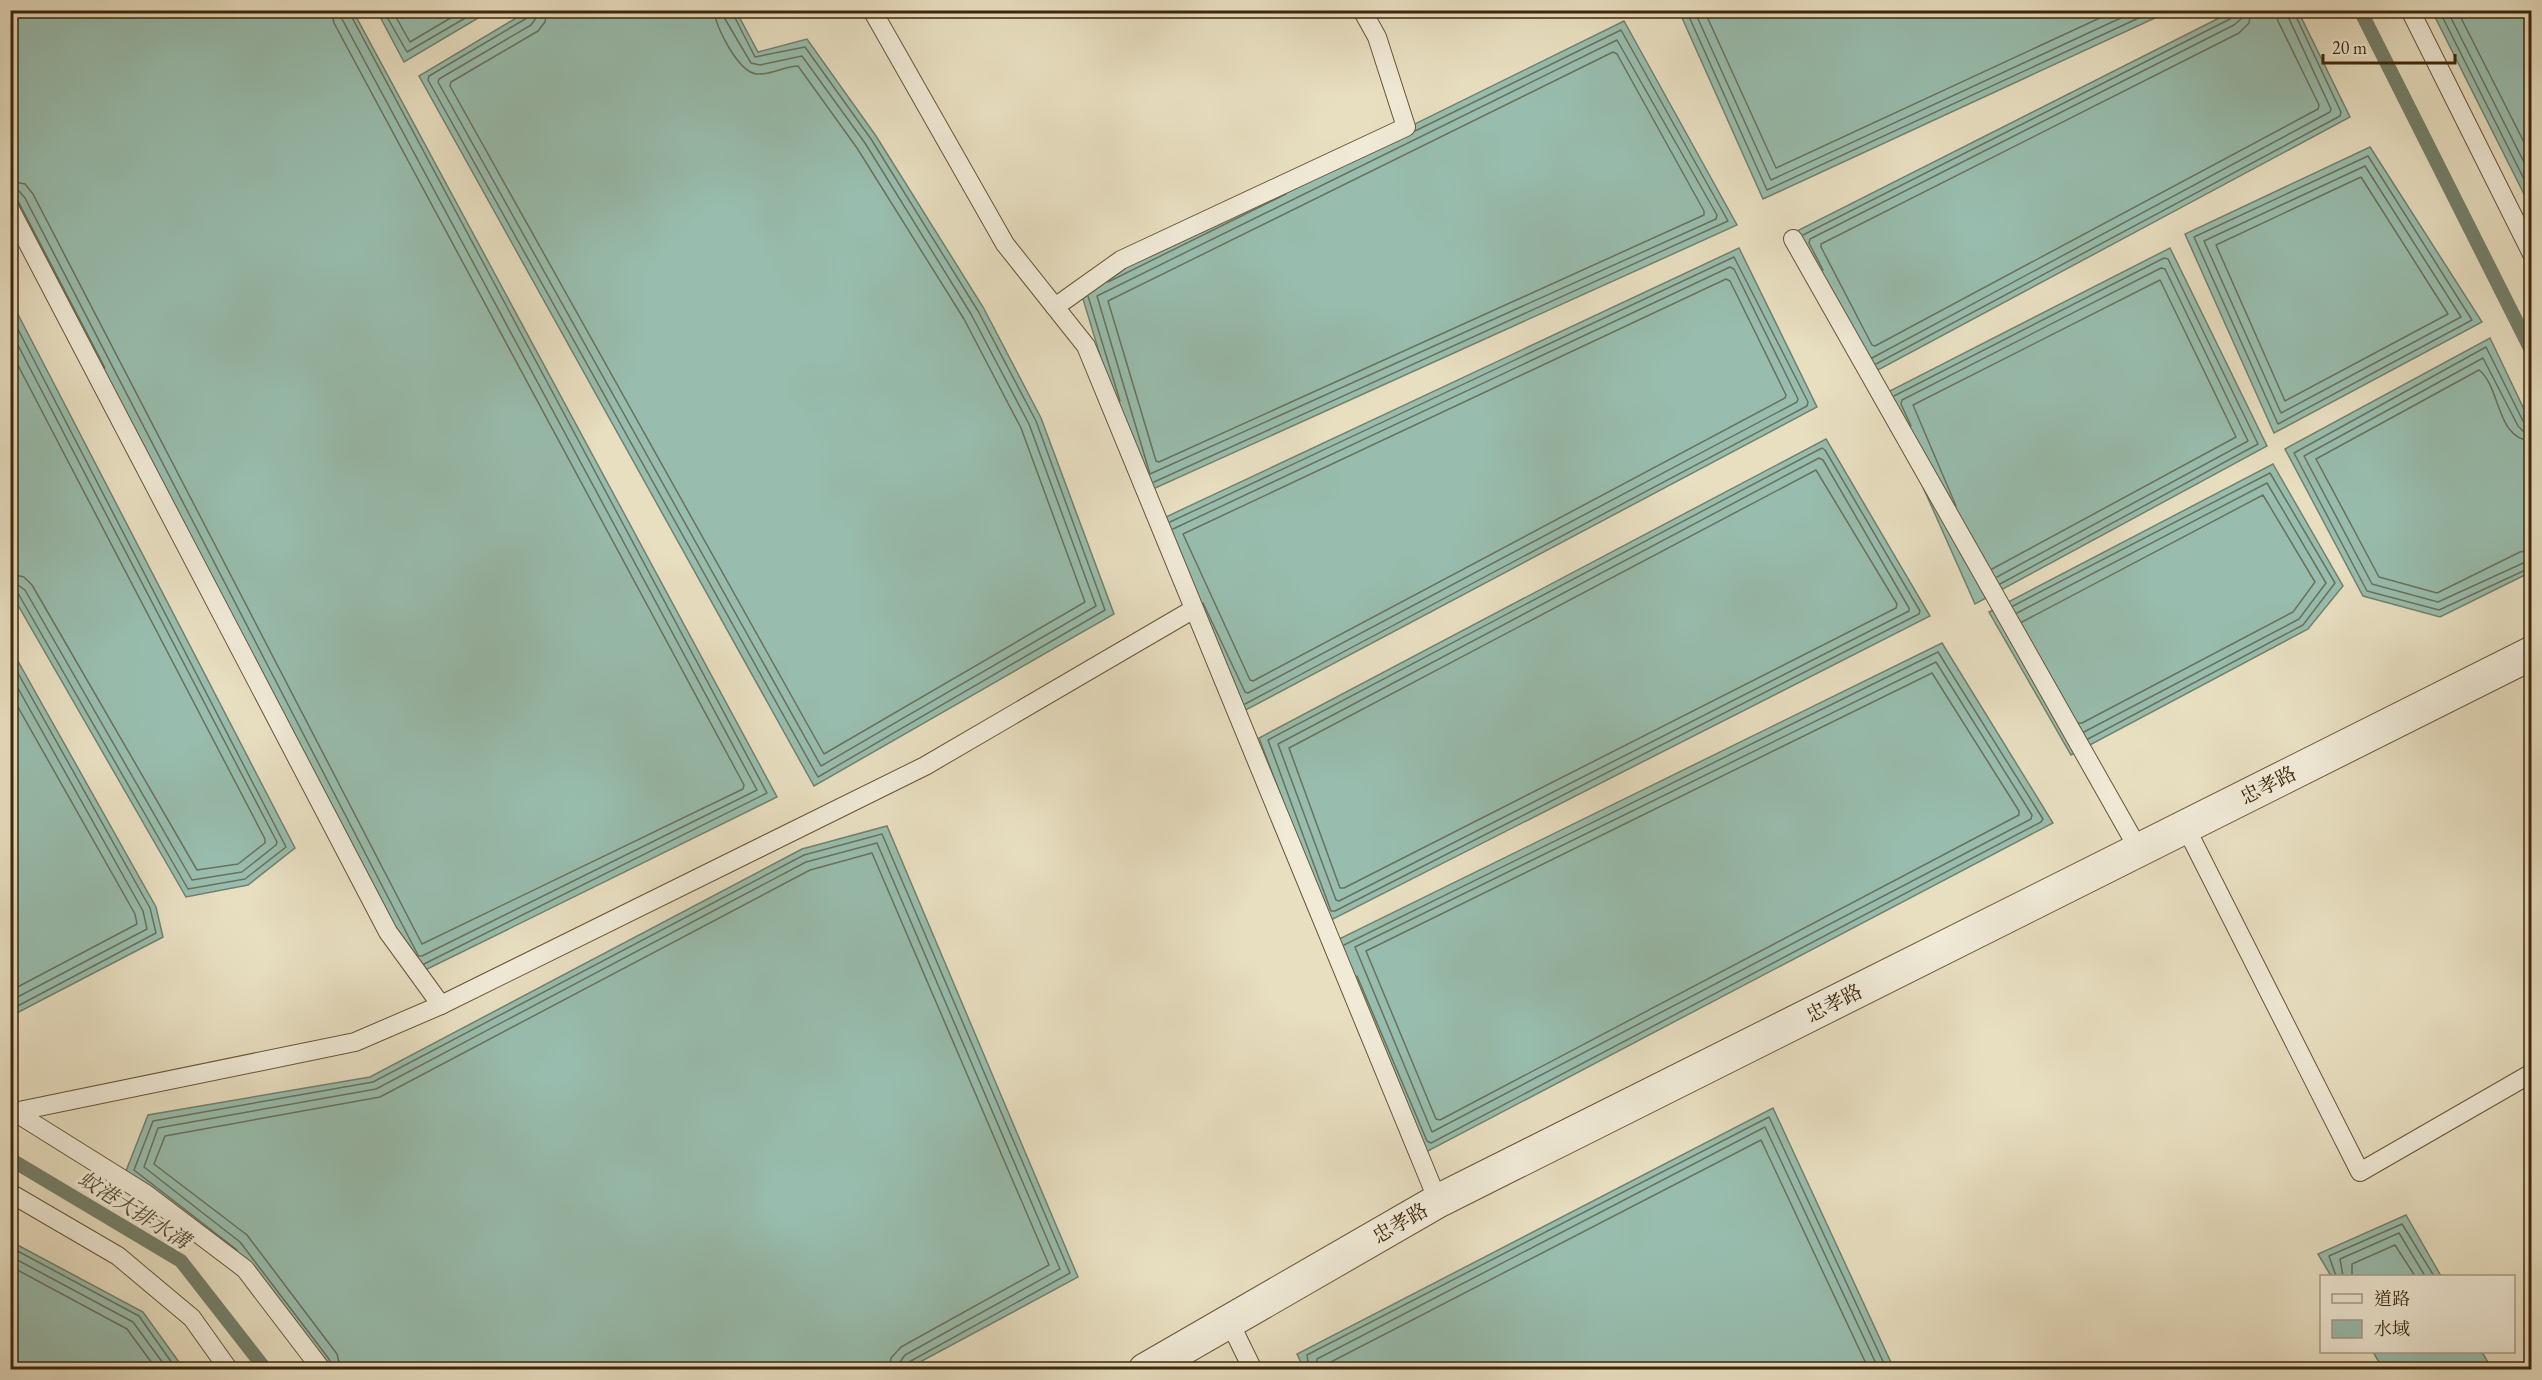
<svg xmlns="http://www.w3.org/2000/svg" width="2542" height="1380" font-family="'EB Garamond','Noto Serif TC',serif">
<rect width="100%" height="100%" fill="#e8dfc1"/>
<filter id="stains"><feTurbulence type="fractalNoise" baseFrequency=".00333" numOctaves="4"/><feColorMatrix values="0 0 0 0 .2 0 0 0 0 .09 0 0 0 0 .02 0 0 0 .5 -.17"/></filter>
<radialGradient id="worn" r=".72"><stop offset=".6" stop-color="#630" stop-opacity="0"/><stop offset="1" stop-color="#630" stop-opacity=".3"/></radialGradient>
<!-- water -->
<g fill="#98bdae" stroke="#74816c" stroke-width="1.5">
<polygon points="11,11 353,11 777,797 413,976 11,199"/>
<polygon points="377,11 490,11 404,62"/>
<polygon points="528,11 736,11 758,52 807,39 876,136 983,307 1041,418 1114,614 814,786 419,76"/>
<polygon points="1679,11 2170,11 1763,199"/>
<polygon points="2233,11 2298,11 2350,117 1863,378 1789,235"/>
<polygon points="2432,11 2531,11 2531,208"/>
<polygon points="1624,21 1737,225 1142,494 1080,289"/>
<polygon points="2370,147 2482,322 2274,433 2185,234"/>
<polygon points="1739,248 1817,407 1240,713 1151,524"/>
<polygon points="2170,248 2267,446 1975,604 1882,395"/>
<polygon points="11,301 295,848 248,885 186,897 11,593"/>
<polygon points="2490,338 2531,424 2531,572 2440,617 2363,596 2285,449"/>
<polygon points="1826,439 1930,616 1329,921 1259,738"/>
<polygon points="2273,464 2343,586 2308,629 2071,755 1989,612"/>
<polygon points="1942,643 2053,823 1426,1152 1335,941"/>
<polygon points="10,647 156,907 163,937 11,1016"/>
<polygon points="887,826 1078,1277 907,1369 320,1369 231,1251 126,1171 148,1115 370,1077 802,849"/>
<polygon points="1773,1108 1894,1369 1304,1369 1297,1354"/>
<polygon points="2406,1215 2441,1276 2331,1276 2318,1254"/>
<polygon points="10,1241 143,1312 184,1369 11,1369"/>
<polygon points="2373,1352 2482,1352 2492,1369 2383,1369"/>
</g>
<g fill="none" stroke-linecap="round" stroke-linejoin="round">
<!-- shore -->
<g stroke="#6a725b" stroke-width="1.5">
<polyline points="340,10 342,19 757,790 422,956 418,956"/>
<polyline points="348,10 767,793 424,964"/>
<polyline points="383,10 407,52 479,10"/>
<polyline points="392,10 410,42 464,10"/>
<polyline points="530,10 527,18 429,76 428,80 818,777 1105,610 1036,421 978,311 871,139 805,47 755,57 731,10"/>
<polyline points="538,10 536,18 531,25 439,79 438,82 821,766 1096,606 1029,424 971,314 865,143 802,56 760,65 751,63 725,19 723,10"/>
<path d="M547 10 545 22 538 31 451 82 450 86 824 754 1085 602 1021 428 964 319 857 148 798 66C785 66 771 75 757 74 739 73 715 27 714 10"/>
<polyline points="1686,10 1767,190 2156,10"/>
<polyline points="1694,10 1771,180 2138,10"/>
<polyline points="1704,10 1776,168 2117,10"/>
<polyline points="2251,10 2249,23 2239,33 1821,244 1821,247 1872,345 1875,346 2318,109 2319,105 2278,21 2276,10"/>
<polyline points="2439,10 2532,195"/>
<polyline points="2447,10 2532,178"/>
<polyline points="2457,10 2532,158"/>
<polygon points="1617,40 1717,215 1716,219 1150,474 1097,296"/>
<polygon points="1613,52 1617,54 1704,211 1704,215 1159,462 1156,461 1108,301"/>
<polygon points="2368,156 2472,320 2278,424 2194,237"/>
<polygon points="2365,166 2461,317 2281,413 2204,241"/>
<polygon points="2361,177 2448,314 2285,401 2216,245"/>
<polyline points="10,181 25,184 33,194 422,944 743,789 744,785 334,23 331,10"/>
<polyline points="10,190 19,191 25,198 418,955"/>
<polyline points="10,198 18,201 105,368"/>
<polyline points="1803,235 2230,19 2234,10"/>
<polyline points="1823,270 1809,243 1810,239 2234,25 2241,19 2242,10"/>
<polygon points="1726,279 1730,281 1786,395 1785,398 1253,681 1250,680 1183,534"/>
<polyline points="1108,282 1286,194"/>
<polyline points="1088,296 1120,401"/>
<polyline points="10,314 286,847 245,879 188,889 19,595 10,591"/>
<polyline points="10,330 277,842 276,845 242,872 192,880 25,590 18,585 10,583"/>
<polyline points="10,350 265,839 265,843 238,864 197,870 32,585 24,577 10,574"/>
<polyline points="1872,358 2330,112 2331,109 2285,10"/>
<polyline points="1876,364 2340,116 2341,112 2293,10"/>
<polyline points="1894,396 2164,258 2168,259 2258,444 2000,584"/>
<polyline points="2532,425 2523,421 2486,347 2294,453 2367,591 2439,610 2532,567"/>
<polyline points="1911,426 1901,404 1902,400 2161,268 2165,269 2248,441 1997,577"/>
<polyline points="2532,432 2523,431 2518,426 2483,358 2304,456 2372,584 2438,602 2532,559"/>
<path d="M2532 441C2496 440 2501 387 2479 370L2316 459 2379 577 2437 593 2520 552 2532 550"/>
<polygon points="1822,448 1825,450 1920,611 1919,614 1335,911 1331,911 1268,740"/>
<polygon points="1819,458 1823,460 1909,608 1909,611 1339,901 1336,900 1278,744"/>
<polygon points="1816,470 1897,604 1896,608 1344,888 1340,888 1289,748"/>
<polyline points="1154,482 1728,221 1621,30 1415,131"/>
<polyline points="1956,506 1913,405 2160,280 2236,437 1992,569"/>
<polyline points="1170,522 1734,257 1808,402 1807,406 1245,704"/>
<polyline points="1173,529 1730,267 1734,269 1798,399 1797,402 1248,693 1245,692 1203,603"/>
<polyline points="2013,606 2270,473 2335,583 2303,625 2088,739"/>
<polyline points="2017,613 2267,483 2326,583 2299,619 2084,732"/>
<polyline points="2022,622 2263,495 2315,582 2293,612 2082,723 2079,723"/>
<polyline points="10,659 150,908 156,933 10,1010"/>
<polygon points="1936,662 2032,815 2031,819 1432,1132 1355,947"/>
<polygon points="1932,673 2019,811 2019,815 1440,1120 1436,1119 1366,951"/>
<polyline points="10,674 143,911 147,929 10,1001"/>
<polyline points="10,693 135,914 137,924 10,991"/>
<polyline points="1344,945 1938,652 2043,819 2041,822 1431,1143 1427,1141 1357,976"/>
<polyline points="10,1247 139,1316 177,1370"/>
<polyline points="237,1250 134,1170 153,1121 373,1082 804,855 882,834 1070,1273 909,1362 906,1370"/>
<polyline points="10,1256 133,1322 168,1370"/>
<polyline points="10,1266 127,1329 157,1370"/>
<polyline points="2336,1276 2329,1256 2402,1224 2434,1276"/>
<polyline points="2343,1276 2340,1259 2399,1233 2425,1276"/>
<polyline points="2352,1276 2352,1264 2395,1245 2415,1276"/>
<polyline points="332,1367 329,1359 240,1242 144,1167 158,1128 376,1089 806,862 877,843 1060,1269 905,1355 900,1362 898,1370"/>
<polyline points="341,1370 337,1354 247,1235 154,1164 165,1136 380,1097 810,870 872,853 1049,1265 901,1347 891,1358 889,1370"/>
<polyline points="1309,1370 1307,1355 1769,1117 1887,1370"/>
<polyline points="1316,1370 1317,1359 1765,1127 1879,1370"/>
<polyline points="1325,1370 1327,1364 1761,1140 1869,1370"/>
</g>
<!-- stream -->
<g stroke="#74816c" stroke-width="14">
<polyline points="2360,10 2532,352"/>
<polyline points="10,1159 181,1261 266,1370"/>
</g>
<defs>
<g id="service">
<polyline points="872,10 1005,244 1086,346 1438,1201"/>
<polyline points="2410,10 2532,254"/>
<polyline points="10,209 388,932 441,1005"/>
<polyline points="1793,239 2139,850"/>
<polyline points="1055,307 1121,260 1406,127 1377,37 1362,10"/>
<polyline points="2185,826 2360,1172 2532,1073"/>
<polyline points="10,1109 146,1194 245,1269 322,1370"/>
<polyline points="14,1112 355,1042 441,1005 925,766 1194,609"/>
<polyline points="10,1193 118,1256 192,1318 229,1370"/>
<polyline points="1229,1321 1253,1370"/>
</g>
<polyline id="tertiary" points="1145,1370 1438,1201 2532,653"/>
</defs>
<!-- service casing -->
<use href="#service" stroke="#685536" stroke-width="20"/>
<!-- tertiary casing -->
<use href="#tertiary" stroke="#685536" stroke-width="35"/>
<!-- service -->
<use href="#service" stroke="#f0ead7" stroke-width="18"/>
<!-- tertiary -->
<use href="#tertiary" stroke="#f0ead7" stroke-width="33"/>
</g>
<g text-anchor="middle" stroke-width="6" stroke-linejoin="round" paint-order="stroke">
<!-- street labels -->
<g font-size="20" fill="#3d2708" stroke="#f0ead7">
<text transform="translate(2268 785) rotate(-27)" y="7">忠孝路</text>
<text transform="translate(1834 1003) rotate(-27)" y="7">忠孝路</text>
<text transform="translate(1400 1223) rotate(-30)" y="7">忠孝路</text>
</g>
<!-- water labels -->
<g font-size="21" font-style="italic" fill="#544c32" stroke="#f0ead7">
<text transform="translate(134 1210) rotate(32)" y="7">蚊港大排水溝</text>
</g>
</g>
<!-- margin -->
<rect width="2542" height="1380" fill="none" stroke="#e8dfc1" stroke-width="36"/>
<rect x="12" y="12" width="2518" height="1356" fill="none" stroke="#3d2708" stroke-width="3"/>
<rect x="18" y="18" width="2506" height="1344" fill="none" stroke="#3d2708" stroke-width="1.5"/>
<!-- legend -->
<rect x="2320" y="1275" width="195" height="78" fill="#f0ead7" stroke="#a89c84" stroke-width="1.5"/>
<rect x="2332" y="1294" width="30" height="9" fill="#f0ead7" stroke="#a89c84" stroke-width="1.5"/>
<text x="2374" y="1305" font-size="18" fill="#3d2708">道路</text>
<rect x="2332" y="1320" width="30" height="18" fill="#98bdae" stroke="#a89c84" stroke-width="1.5"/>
<text x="2374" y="1335" font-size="18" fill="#3d2708">水域</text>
<!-- scale -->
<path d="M2323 54v9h132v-9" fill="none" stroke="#3d2708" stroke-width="3"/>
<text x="2332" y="54" font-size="18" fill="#3d2708" stroke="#f0ead7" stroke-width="4.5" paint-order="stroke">20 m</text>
<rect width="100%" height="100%" filter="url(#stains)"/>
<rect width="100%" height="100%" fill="url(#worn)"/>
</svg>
